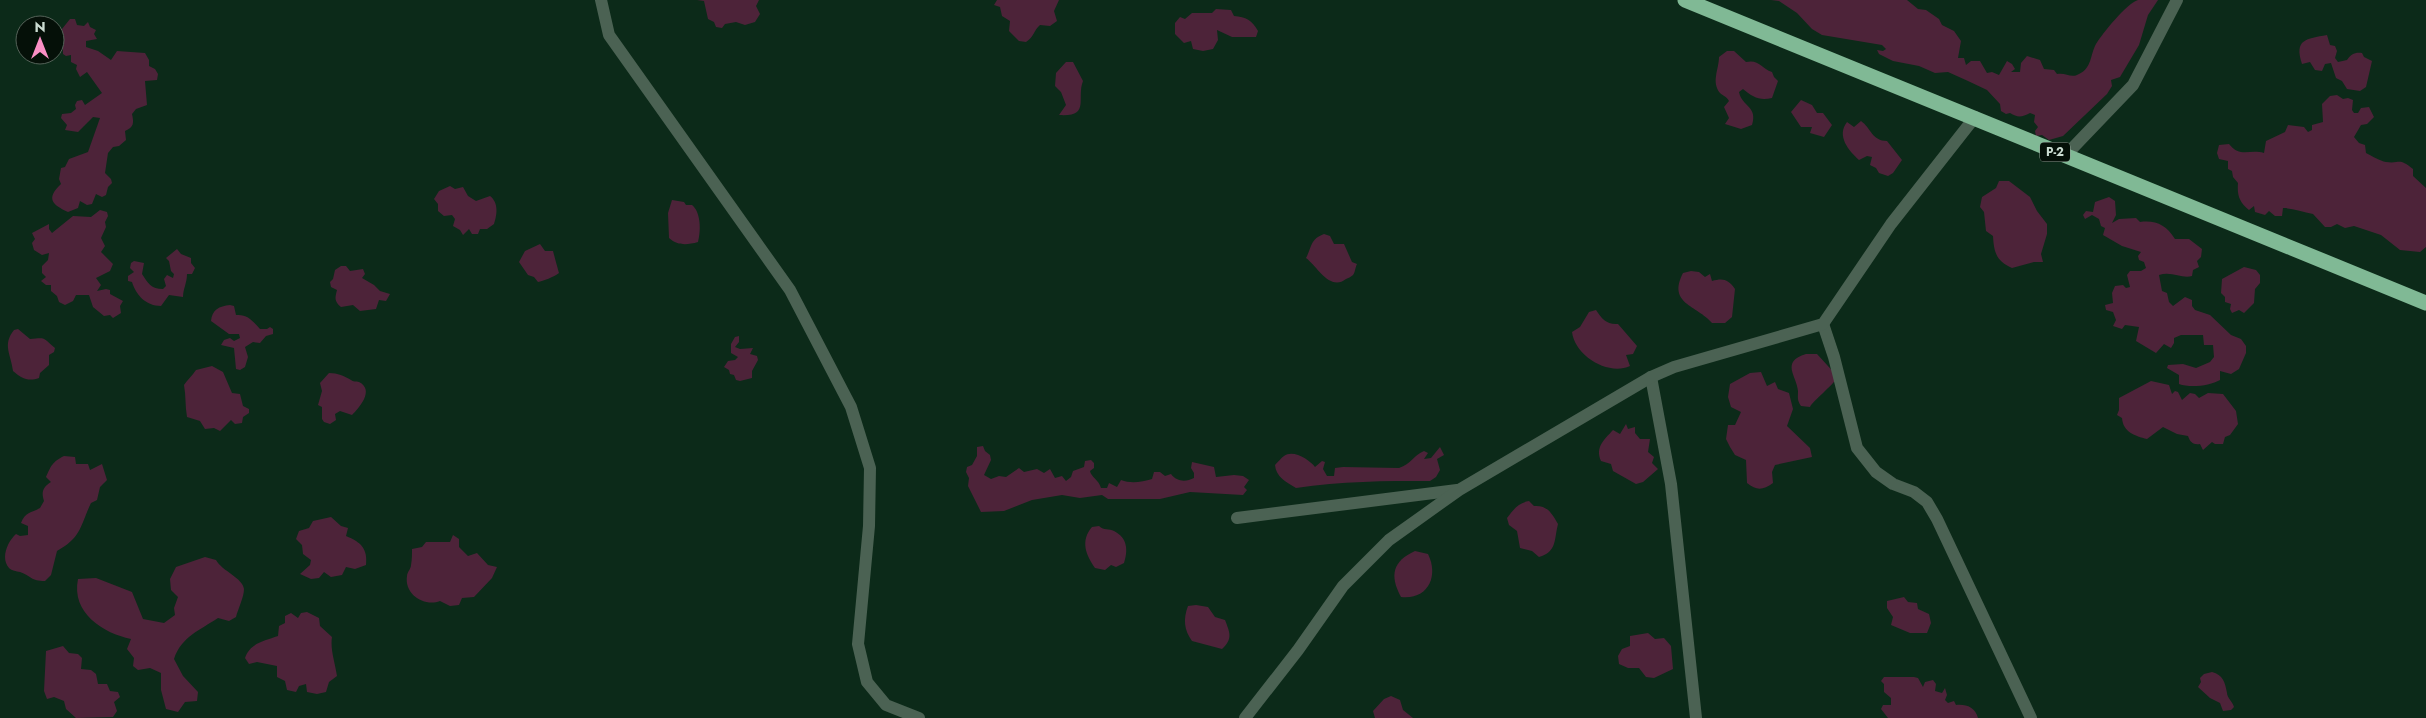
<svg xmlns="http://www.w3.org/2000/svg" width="2426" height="718" font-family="Jost,sans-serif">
<rect width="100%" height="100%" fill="#0c2a19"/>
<!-- green -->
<g fill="#4d2339">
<polygon points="697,0 759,0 756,6 760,14 755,22 745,25 736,22 725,24 722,28 716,27 714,22 708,19 704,1"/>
<path d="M997 0H1059L1054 11 1057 21 1050 26 1040 25C1034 30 1034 37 1026 42L1019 41 1009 31 1010 21 1002 16 1000 7 994 5Z"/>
<path d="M1771 0H1907L1918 9 1926 10 1939 19 1942 25 1954 31 1961 41 1958 58H1964L1966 65 1971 61H1980L1987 73 1992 72 1999 75 2007 61 2012 64 2015 69 2011 72H2020L2021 63 2027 56 2040 60 2044 69 2054 70 2057 74C2066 72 2071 79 2079 74 2092 68 2090 55 2096 44 2103 33 2126 4 2138 0 2144 0 2152 0 2158 0L2148 15 2139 45 2120 77 2111 80 2112 86 2107 94 2063 136 2049 140 2042 135 2036 136 2035 131 2038 127 2034 122 2035 115 2030 113C2022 117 2018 118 2010 113L2006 114 2001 111 2000 104 1987 90 1968 81 1948 72 1935 73 1919 66 1893 61 1879 54 1877 50 1883 51 1886 49 1882 45 1822 35 1812 29 1797 13 1779 1Z"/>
<path d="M1216 9 1231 10 1234 16C1246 17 1252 20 1258 31L1256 37H1232L1217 30 1218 40 1213 49 1203 51 1193 49 1191 41 1184 43 1175 34V23L1180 17 1185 19 1192 13H1212Z"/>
<path d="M70 19H75L77 25 84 26 88 22 90 27 96 30 94 34 97 39 86 41V47L98 51 111 60 117 51 145 53 149 60V66L155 69 158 74 157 80 145 81 147 105 136 109 132 114C134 123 134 127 125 131L126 140 119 146 113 147 108 153 105 173 111 179 112 183 108 187 106 195 102 197 96 194 92 204 87 205 80 201 78 208 68 212C53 205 45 199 61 184L59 179 61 168 65 167 69 159 88 152 100 118 93 117 78 132 65 130 67 125 61 118 62 114 71 113 76 109 75 105 77 101 82 100 85 105 102 93 87 72 80 77 76 69 77 65 71 62V55L66 56 63 54 62 29Z"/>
<path d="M2327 35 2330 45 2335 46 2337 51 2335 58 2338 62 2347 60C2351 54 2355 52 2362 53L2364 57 2372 61 2366 87 2360 91 2347 89 2342 81 2336 78 2331 63 2325 64 2322 71 2315 70 2310 62 2302 64C2294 39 2306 39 2327 35Z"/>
<path d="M1727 51H1734L1746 62C1759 59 1761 68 1772 72L1774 77 1778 81 1772 98C1759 101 1753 97 1743 89L1739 92C1742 107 1758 106 1752 125L1741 129 1725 124 1729 118 1724 107 1729 101C1726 96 1723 96 1720 93 1711 82 1719 69 1719 57Z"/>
<path d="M1066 62H1073L1083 81C1076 99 1091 117 1059 115L1066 105 1061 92 1055 86 1056 73Z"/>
<path d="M2337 95 2343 99 2348 98 2353 100 2352 110 2354 113H2358L2361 108 2369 107 2374 117 2367 124 2361 125 2354 137 2359 143 2365 145 2366 153C2372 156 2380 161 2386 162 2401 164 2398 157 2413 169V176L2426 188V247L2420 252 2400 250 2381 235 2354 226 2345 228 2337 224 2331 227H2325L2313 214C2303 212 2292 208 2283 208L2282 216H2275L2269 211 2265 215 2255 212 2254 206 2249 210C2239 202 2237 195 2238 183L2233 177 2232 171 2228 169V161L2219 159 2217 153 2219 145 2229 144C2240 158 2249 149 2264 153L2266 141 2285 132 2288 125 2304 127 2308 132 2312 130V125L2323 122 2322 104 2330 96Z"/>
<polygon points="1801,100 1812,105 1817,113 1823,113 1832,125 1824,137 1810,133 1812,127 1801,127 1791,112"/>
<path d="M1861 121C1871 128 1872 141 1887 141L1902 160 1893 173 1888 176 1879 173 1876 168 1870 165 1872 157 1867 156 1859 160C1849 151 1836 136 1847 122L1854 127Z"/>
<path d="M1999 181H2009L2030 197 2037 211 2047 224V234L2041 254 2043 262H2034L2012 268C1997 261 1994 254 1993 236L1986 231 1984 212 1980 207 1982 197 1996 188Z"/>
<path d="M450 186 455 189 463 187 468 196 476 201 490 196C499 203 497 215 494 224L487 229H480L478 234H472L469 229 463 235 460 230 453 226 455 219 452 215 444 216 438 211V204L434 199 439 191Z"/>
<path d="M2109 197 2115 201 2116 215 2112 223 2119 219 2136 218 2140 222C2156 220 2166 225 2175 239H2189L2202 249 2201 257 2197 261 2199 267 2193 270 2192 276C2182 279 2172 271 2159 275L2162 291 2167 293 2169 302 2173 306 2185 297 2192 300V306L2195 310 2210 315 2231 335 2241 339 2246 346V353L2239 369 2231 374 2220 371V380C2210 386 2190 388 2179 384V375L2167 368 2168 365 2183 364 2196 368 2210 362 2214 357 2213 345H2204L2203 335H2181L2174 338V343L2171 348 2164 344 2156 353 2136 341 2139 327 2125 325 2122 329 2113 326 2116 320 2113 312 2106 310 2105 305 2113 303 2112 293 2115 286 2123 285 2126 288 2130 287 2127 275 2130 271H2141L2146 268 2144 262 2139 260 2138 256 2141 252 2122 246 2103 235 2105 228 2101 226 2099 219 2092 215 2085 219 2083 215 2086 211 2093 212 2095 202Z"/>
<path d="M672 200 684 202 686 205H692C701 212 701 231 698 242 687 245 678 246 669 238L668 213Z"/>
<polygon points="100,210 107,212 108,216 105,222 106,227 101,238 105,246 101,252 113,264 110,271 96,278 101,285 97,291 106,289 110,290 110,294 123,301 120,306 121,313 113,318 110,315 104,316 93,307 89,295 76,295 73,301 65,305 59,302 57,296 51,291 51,285 46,285 41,281 46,277 42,273 42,266 48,260 49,253 42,255 34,250 32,243 35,239 32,233 49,224 49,229 52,233 73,216 91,217"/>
<path d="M1324 234 1330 236 1334 244H1344L1352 262 1357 264C1355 268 1355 273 1353 275 1351 277 1348 278 1346 279 1330 292 1317 266 1306 258 1312 247 1310 239 1324 234Z"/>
<path d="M540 244 545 251H553C554 255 558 269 559 273 554 277 543 281 538 282L534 277 528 275 519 262 525 251Z"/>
<path d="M177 249 181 254 191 258V263L195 268 192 274H187C187 283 183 289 183 297L169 295 161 306C146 306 136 295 132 282L128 281V276L134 272 130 268 131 263 134 261 144 263 142 274C148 283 151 289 163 289L166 286 164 279 167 275 173 278 174 274 171 271 169 261 166 258Z"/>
<path d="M341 266H346L350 271 363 269 365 274 362 278 374 285 380 291 390 294 386 301 379 300 376 309 360 311 353 305 341 307C334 301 335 298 337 290L331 287 330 282 333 279 335 270Z"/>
<polygon points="2244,267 2256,270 2260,275 2260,283 2255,289 2254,303 2244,313 2239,310 2232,313 2230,309 2231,304 2225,302 2225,297 2221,293 2222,279"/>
<path d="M1691 271 1699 272 1705 277 1710 274 1712 281C1723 278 1728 279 1735 289L1732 317 1725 323H1712C1697 305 1667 304 1683 273Z"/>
<path d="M230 305 234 306 236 315C247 314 252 320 260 329H267L270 327 273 329V334L266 336 260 343 253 342 245 347 248 357 245 367 240 370 236 369 234 348 221 345 224 340 230 338 234 341 240 338 239 334H229L211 321C212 310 219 306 230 305Z"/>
<path d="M1596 310C1602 319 1607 325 1618 324L1637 346 1633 354 1626 355 1630 366C1608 376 1575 356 1572 332L1580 327 1589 312Z"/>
<path d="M18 329 30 339C47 337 43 338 55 348L54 352 49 355V365L40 373 39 378C28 382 21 378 13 371 11 354 2 345 14 330Z"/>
<polygon points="739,336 739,342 735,347 740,349 753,348 750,354 757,356 758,360 752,371 752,378 740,381 736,380 734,375 730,374 729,370 724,367 728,361 735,360 738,357 731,353 731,344 735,337"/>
<path d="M1806 354H1817L1838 377C1832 386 1813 401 1810 407L1801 406C1797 400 1798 398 1798 391 1797 376 1780 362 1806 354Z"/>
<path d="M212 366 223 372 232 393 240 394 243 406 249 409V413L243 417 242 423 235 424 231 420 220 431 214 428 205 429 200 421 187 417C185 406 186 396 184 385 187 380 192 376 196 370Z"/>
<path d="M1761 372 1767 386 1775 382 1778 389 1789 393 1793 409 1787 426 1810 448 1812 457 1775 465 1772 472 1773 483C1763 490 1757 491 1747 483L1746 460 1735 455 1730 447 1726 439 1728 425H1735L1741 412 1731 407 1728 397 1730 384 1750 373Z"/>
<path d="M329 373C338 373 344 376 351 380 353 382 356 381 359 382 375 390 359 408 352 415L340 411 335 414 336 420 330 424 324 422 322 419V407L318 405 322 391 320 383Z"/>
<path d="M2151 381 2169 385 2172 394 2175 391 2178 392 2182 400 2190 393 2195 394 2199 398 2208 393 2223 394 2236 411 2238 424 2230 435 2225 437 2223 444H2215L2212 442 2203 450 2200 444C2193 445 2190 442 2188 436L2177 434 2163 427 2147 439C2135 436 2123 432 2122 418L2117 415 2119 410V398Z"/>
<path d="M1626 424 1628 429 1635 427V433L1640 439H1650L1648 452 1654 457 1652 463 1658 469 1643 482 1636 484 1613 471 1611 464 1601 461C1595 447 1604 440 1613 430L1620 434Z"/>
<path d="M983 446 985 451 990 455 991 460 984 475 991 479 999 476 1006 477 1019 468 1024 472 1037 469 1044 473 1050 469 1055 478 1062 476 1066 481 1071 477 1073 471 1084 467 1085 461 1091 460 1094 463V468L1090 471C1091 477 1099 480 1101 488H1107L1109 483 1117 487 1121 480C1131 484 1142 482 1152 479L1154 472H1160L1165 476 1171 474C1177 482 1186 482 1194 478V473L1191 468 1192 462 1214 467 1216 477 1234 475 1243 476 1249 480 1244 487 1247 490 1243 495 1190 492 1160 499H1108L1102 495 1080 498 1062 495 1032 500 1004 511 981 512 968 486 969 478 966 472 967 467 972 465 977 456V447Z"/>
<path d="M1440 447 1444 455 1437 459 1440 470 1436 477 1430 481C1385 481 1341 481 1296 488 1286 482 1276 477 1275 465 1278 462 1281 458 1284 456 1293 449 1310 460 1315 467L1322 461 1325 462 1323 469 1327 476H1334L1335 468 1343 467 1399 468C1411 464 1414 455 1424 451L1428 453 1424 459 1431 458Z"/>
<path d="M64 456 75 457 76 464H88L90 470 102 464 107 480 100 487 97 500 91 503C80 526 82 537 57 551L51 575 45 581C31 581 31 576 20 572 16 571 12 571 9 568 0 558 8 541 16 534L20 536 28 535V526L21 523C25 512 31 513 40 508L44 501C41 492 43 487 51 482L46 477C51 466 52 462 64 456Z"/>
<path d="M1529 501 1534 506C1548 505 1552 514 1558 524 1554 540 1557 552 1539 557L1532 551 1520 548 1517 531 1509 525 1507 518C1514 509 1518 503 1529 501Z"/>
<path d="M331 517 341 526 348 528 346 536C361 542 368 549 366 565L355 569 346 567 342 575 331 577 324 572 319 578 311 579 300 574 310 565 311 560 303 554 302 545 296 539 299 531 309 528 313 521Z"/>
<path d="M1099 526C1104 531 1109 528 1114 531 1128 538 1128 551 1124 563L1116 567 1111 565 1105 570 1095 568C1086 555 1080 541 1092 527Z"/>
<path d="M453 535 459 539V547L468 556 477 553 488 565 497 567 492 578 474 597 462 598 459 605 450 606 440 601C425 607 404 595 407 576 407 572 411 569 411 565 412 560 412 554 412 549L422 547 426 542H450Z"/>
<path d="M1415 551 1428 554C1439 576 1428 600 1401 597 1389 575 1393 561 1415 551Z"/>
<path d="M205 557 216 560C222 571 243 578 244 589 244 597 238 609 236 617L229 621 218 618C200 630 181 637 174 659L183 676 198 692 197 701 185 702 178 712 166 709 161 690V673L150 668 138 670 133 666 134 658 127 649 131 639C103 633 71 613 78 579L96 578 132 592 143 619 164 623 175 615 174 608 178 597 171 590 170 579 176 567Z"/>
<polygon points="1904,597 1908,602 1917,603 1918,609 1929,614 1931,623 1927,633 1910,633 1891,625 1893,617 1887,608 1887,601"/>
<path d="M1196 605 1208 607 1215 617 1225 620C1230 633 1233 639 1222 649L1192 641C1184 630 1183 619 1188 606Z"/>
<path d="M307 612 319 618 320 626 332 637C330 649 335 662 337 676L329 682 326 692 317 694 307 692 306 684 299 686 296 692 287 690 285 681 277 677V666L257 662 249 664 245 658C250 643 264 641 278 636L279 626 285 623V616L291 613 298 618 301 613Z"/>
<polygon points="1648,633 1655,639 1664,638 1671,646 1673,669 1654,678 1646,677 1639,668 1628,668 1619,664 1618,656 1622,649 1630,646 1630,636"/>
<polygon points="63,646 69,653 78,654 82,658 81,669 91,670 96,674 98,684 107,684 110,691 118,692 120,697 114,702 117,711 113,717 76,718 66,709 64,701 54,697 47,699 44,691 46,651"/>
<path d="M2212 672C2223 675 2225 682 2227 693 2227 698 2233 702 2234 707L2231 710 2223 711 2220 703 2210 698 2198 687 2201 682 2200 678 2204 674Z"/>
<path d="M1884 677H1914L1918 678 1923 687 1925 682 1933 680 1936 684 1935 691 1942 693 1945 688 1947 695 1945 700 1948 703 1954 701 1956 705C1966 704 1975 707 1978 718H1888L1881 709 1883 705H1891V698L1884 692V684L1881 681Z"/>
<polygon points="1391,696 1400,700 1403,710 1413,718 1375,718 1373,711 1384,699"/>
</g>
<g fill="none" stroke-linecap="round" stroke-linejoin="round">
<!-- minor -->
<g stroke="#4b6253" stroke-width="12">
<polyline points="601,0 609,35 790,290 851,407 870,468 869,526 858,644 867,682 886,705 919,718"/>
<polyline points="2065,156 2133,85 2177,0"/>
<polyline points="1823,324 1834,357 1857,448 1876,472 1893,484 1914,492 1927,502 1937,519 2031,718"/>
<polyline points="1651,377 1671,484 1696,718"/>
<polyline points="1237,518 1457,490"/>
<polyline points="1245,718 1298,650 1343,586 1389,540 1459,490 1651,377 1674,367 1823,324 1891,224 1975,117"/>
</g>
<!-- highway -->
<path stroke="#80b995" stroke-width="15" d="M1685 0C1932 100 2179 203 2426 303"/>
</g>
<g text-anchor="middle" stroke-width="5" stroke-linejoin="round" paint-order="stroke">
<!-- shield labels -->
<rect fill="#051008" stroke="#909f95" stroke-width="1" x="2040" y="142.5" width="30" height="19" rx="4"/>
<g font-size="12" font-weight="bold" fill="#cbdcd1">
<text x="2055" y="156">P-2</text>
</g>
</g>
<!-- north arrow -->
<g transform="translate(40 40)"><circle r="24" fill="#051008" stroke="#546258"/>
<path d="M0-4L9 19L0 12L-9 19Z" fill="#fb8fc5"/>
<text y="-8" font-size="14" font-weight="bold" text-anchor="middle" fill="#cbdcd1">N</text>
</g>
</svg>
